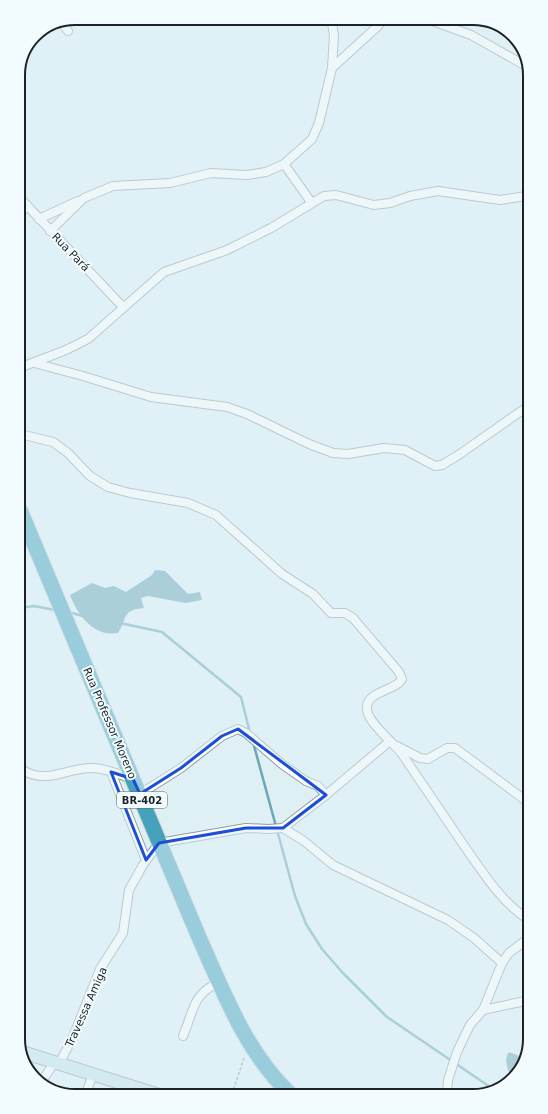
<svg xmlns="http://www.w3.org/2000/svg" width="548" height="1114" font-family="'DejaVu Sans',sans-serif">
<rect width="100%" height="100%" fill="#dff0f5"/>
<!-- water -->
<g fill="#6ea6b7">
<path d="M155 570 165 571 188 594 200 592 202 600 186 603 148 596 141 598 144 608C121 610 128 618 118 633 114 633 110 634 106 633 89 630 75 610 70 595L92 583 105 588 114 586 126 592 152 575Z"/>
<path d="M509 1052 524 1058 520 1071 512 1078C508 1071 503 1060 509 1052Z"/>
</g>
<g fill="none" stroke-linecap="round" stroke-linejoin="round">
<!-- stream -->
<g stroke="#6ea6b7" stroke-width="2.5">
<polyline points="20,608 34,606 55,610"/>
<polyline points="72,613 83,616"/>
<polyline points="120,623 162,632 241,697 250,733"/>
<polyline points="253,742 295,896 306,924 322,949 342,972 387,1017 496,1091"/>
</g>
<defs>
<g id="street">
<polyline points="424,18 471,35 526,66"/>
<polyline points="62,23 68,31"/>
<polyline points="332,68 378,26 383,18"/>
<polyline points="284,164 311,202"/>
<polyline points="19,197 123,307"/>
<polyline points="19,216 27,205"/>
<polyline points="39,219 78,201"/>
<polyline points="50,231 84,198 113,186 170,183 211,173 247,175 266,172 284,164 312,139 319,123 332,68 334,35 331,18"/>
<polyline points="34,363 83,376 151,397 227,407 247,414 309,444 333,453 348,454 384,448 405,450 435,466 442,465 460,454 527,407"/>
<polyline points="19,368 66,350 88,339 164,272 227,250 271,228 324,196 336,195 374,205 390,203 410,196 438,191 500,200 526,196"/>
<path d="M20 434 53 442 68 453 90 476 108 487 130 493 188 503 216 515 282 574 313 594 331 613H345L353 618 399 672 402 679C396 691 365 691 367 709 367 722 394 743 402 754 424 786 445 818 467 850 484 874 503 904 529 920"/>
<polyline points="397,746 420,758 428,759 447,748 455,748 529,803"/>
<path d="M21 769C47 786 66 767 94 768 107 769 121 775 133 779"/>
<polyline points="111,772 146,860"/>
<polyline points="140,794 181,768 222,736 238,729 246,733 283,765 306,781 318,786 326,795"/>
<polyline points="283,828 304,841 333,865 448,920 474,938 502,963"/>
<polyline points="483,1010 530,1000"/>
<path d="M183 1036C194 1010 192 995 219 982"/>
<polyline points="59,1064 73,1037 100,969 123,933 129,890 143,865 159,843 246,828 268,829 283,828 326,795 390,741"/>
<polyline points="40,1084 54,1063"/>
<polyline points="447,1092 448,1080 457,1052 470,1025 483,1010 502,963 509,953 530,937"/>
<polyline points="85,1096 93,1074"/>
</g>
<polyline id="secondary" points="22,1052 159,1095"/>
<path id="highway" d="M20 510 198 935C223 991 245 1051 290 1094"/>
</defs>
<!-- street casing -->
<use href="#street" stroke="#8d9da2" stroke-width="10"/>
<!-- secondary casing -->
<use href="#secondary" stroke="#8d9da2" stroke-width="14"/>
<!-- highway casing -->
<use href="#highway" stroke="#cdcfcf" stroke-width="17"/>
<!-- path -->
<polyline stroke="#909da1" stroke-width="1.5" stroke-dasharray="3 2" stroke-linecap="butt" points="232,1094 244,1058"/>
<!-- street -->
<use href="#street" stroke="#fff" stroke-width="8"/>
<!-- secondary -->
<use href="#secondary" stroke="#c8e3eb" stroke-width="12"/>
<!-- highway -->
<use href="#highway" stroke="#46a2bb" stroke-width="15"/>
</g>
<!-- marked area -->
<path d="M0 0H548V1114H0ZM238 729 326 795 283 828H246L159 843 146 860 111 772 133 779 140 794 181 768 222 736Z" fill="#dff0f5" fill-opacity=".55" fill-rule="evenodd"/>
<path fill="none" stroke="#1d4ed8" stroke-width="3" stroke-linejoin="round" d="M238 729 326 795 283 828H246L159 843 146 860 111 772 133 779 140 794 181 768 222 736Z"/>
<g text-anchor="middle" stroke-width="4" stroke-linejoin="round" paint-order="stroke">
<!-- shield labels -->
<rect fill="#f2fcff" stroke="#5d6466" stroke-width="1" x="117" y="792" width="50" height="16" rx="3"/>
<g font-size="10" font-weight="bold" fill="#1d2325">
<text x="142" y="804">BR-402</text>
</g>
<!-- street labels -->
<g font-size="11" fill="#1d2325" stroke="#f2fcff">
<text transform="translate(71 252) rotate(46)" y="4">Rua Pará</text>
<text transform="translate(110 723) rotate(67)" y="4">Rua Professor Moreno</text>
<text transform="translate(86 1007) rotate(-66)" y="4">Travessa Amiga</text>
</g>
</g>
<!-- crop -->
<path d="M0 0H548V1114H0ZM75 25H473A50 50 0 0 1 523 75V1039A50 50 0 0 1 473 1089H75A50 50 0 0 1 25 1039V75A50 50 0 0 1 75 25Z" fill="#f2fcff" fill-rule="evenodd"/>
<path fill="none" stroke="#1d2325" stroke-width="2" d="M75 25H473A50 50 0 0 1 523 75V1039A50 50 0 0 1 473 1089H75A50 50 0 0 1 25 1039V75A50 50 0 0 1 75 25Z"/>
</svg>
